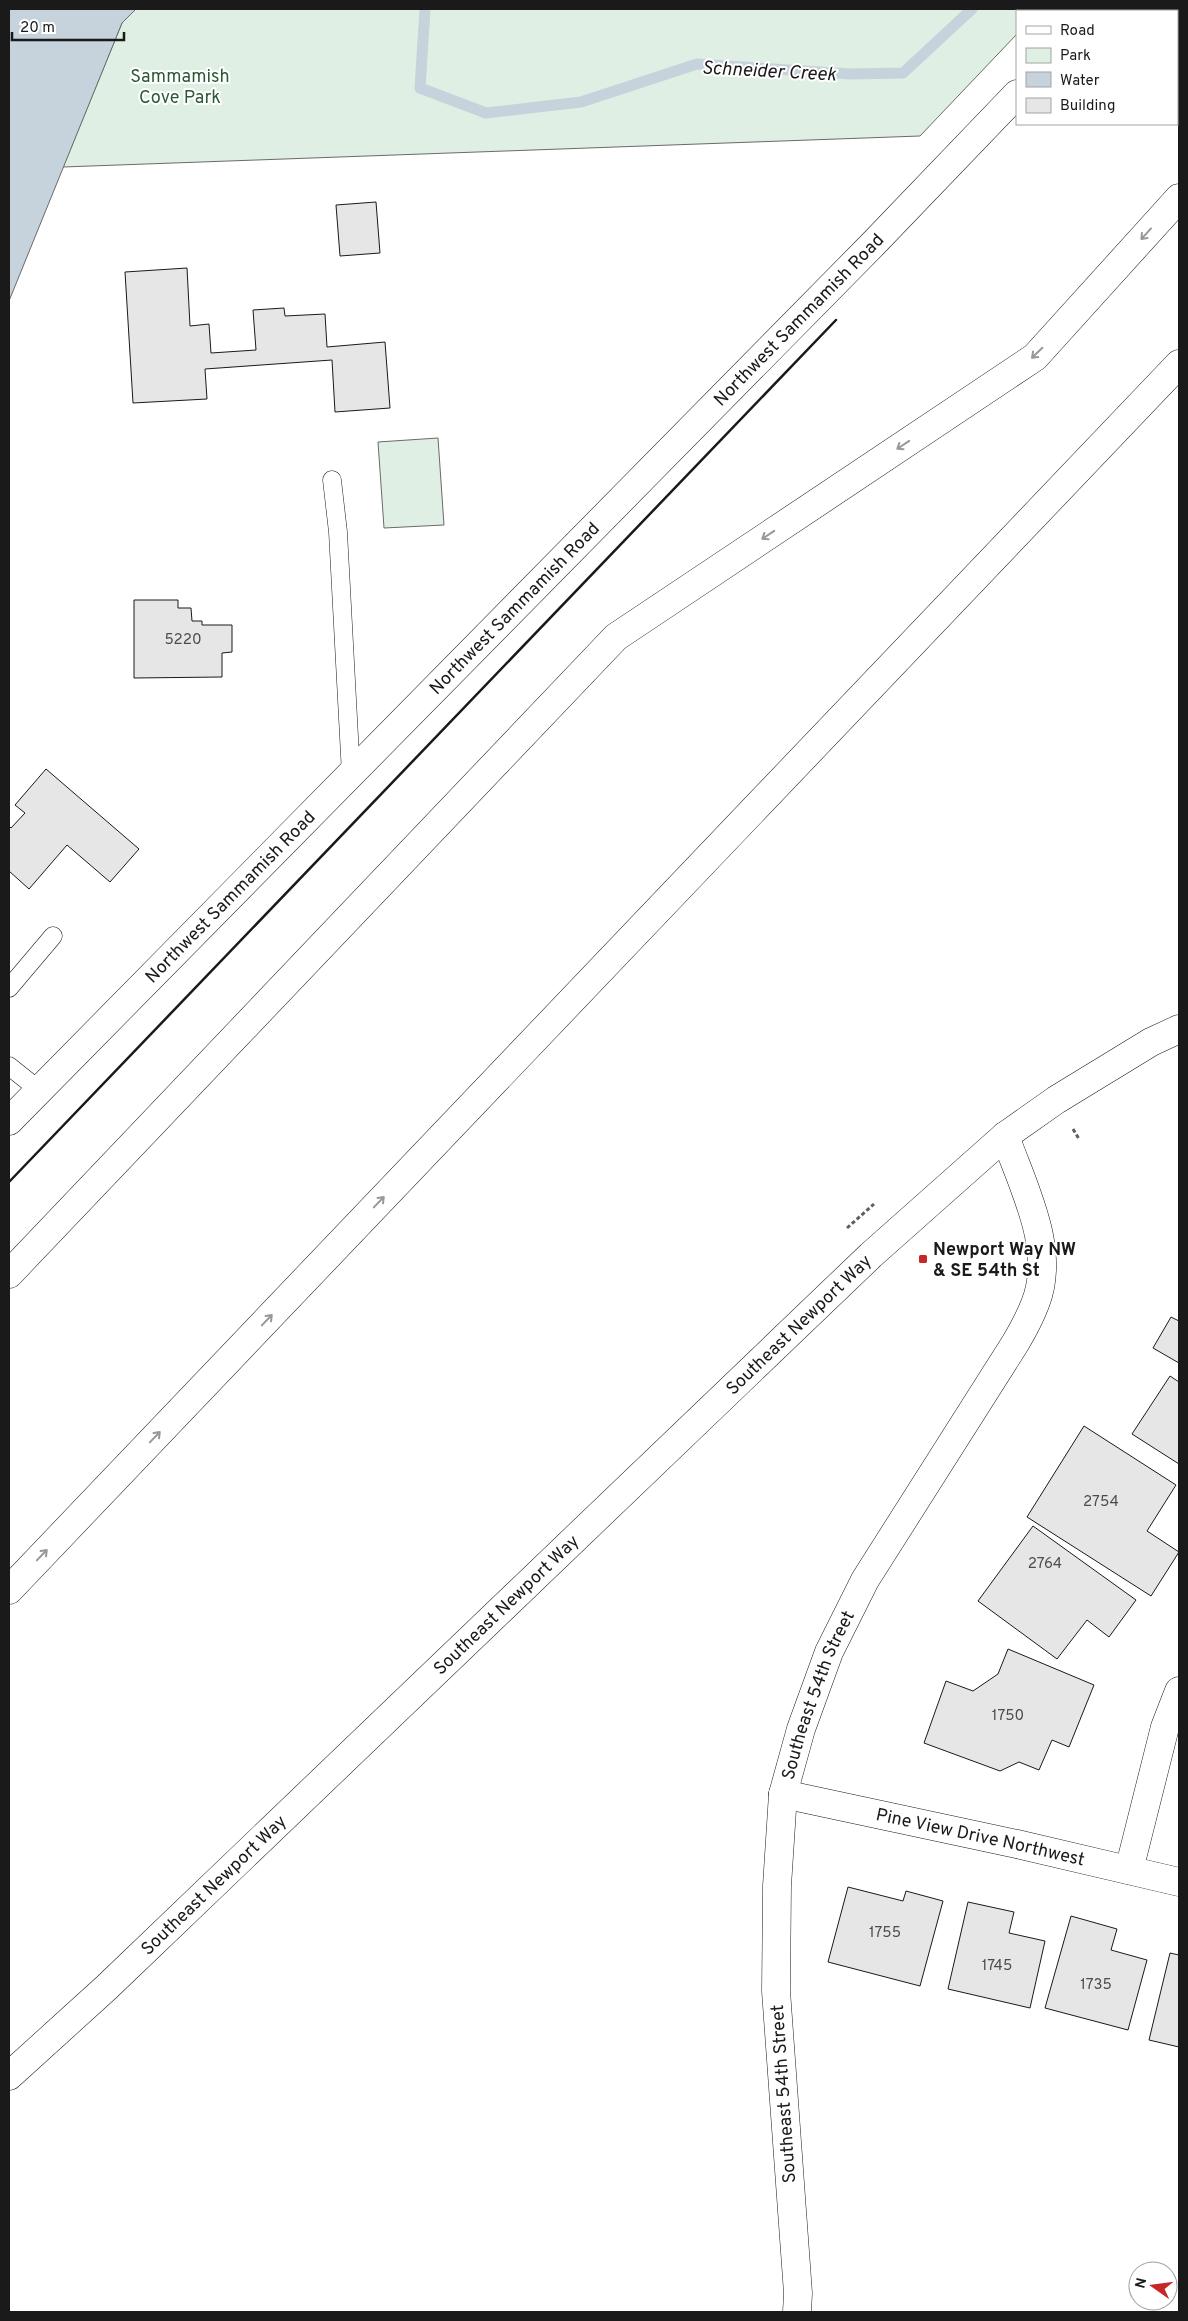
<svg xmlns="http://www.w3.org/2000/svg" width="1188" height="2321" font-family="Overpass,sans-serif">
<rect width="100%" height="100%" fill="#fff"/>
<!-- green -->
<g fill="#e0efe3" stroke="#6a6a6a">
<polygon points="136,9 1041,9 1038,11 1017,11 1017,34 920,136 63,167 122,23"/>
<polygon points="438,438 444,525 384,528 378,442"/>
</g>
<!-- water -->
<polygon fill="#c6d2dc" stroke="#6a6a6a" points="9,9 136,9 122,23 9,301"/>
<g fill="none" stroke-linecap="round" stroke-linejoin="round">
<!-- stream -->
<polyline stroke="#c6d2dc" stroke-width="11" points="425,9 420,88 486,113 581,102 697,64 850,74 903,73 972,9"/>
</g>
<!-- building -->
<g fill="#e6e6e6" stroke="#1a1a1a">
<polygon points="376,202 380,253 340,256 336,205"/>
<polygon points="187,268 190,326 209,324 211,353 256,350 253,310 284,308 285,316 325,314 327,347 385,342 390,408 335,412 332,360 205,369 207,399 133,403 125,272"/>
<polygon points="134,600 178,600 178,608 191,608 192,621 202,621 202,625 232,625 232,652 222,653 222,677 134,678"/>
<polygon points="46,769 139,849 110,882 67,845 29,889 9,871 9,826 11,828 25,813 15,805"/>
<polygon points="1171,1317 1179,1321 1179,1363 1153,1348"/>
<polygon points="1170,1376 1179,1382 1179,1464 1132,1434"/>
<polygon points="1084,1426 1176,1485 1147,1531 1179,1552 1151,1596 1027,1517"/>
<polygon points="1033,1526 1136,1600 1109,1637 1087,1620 1057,1659 978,1601"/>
<polygon points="1008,1649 1094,1685 1069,1747 1052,1740 1039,1770 1019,1762 1000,1771 924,1743 946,1681 973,1691 998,1674"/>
<polygon points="848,1887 903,1901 906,1891 943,1901 920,1986 828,1962"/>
<polygon points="968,1902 1014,1912 1009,1933 1045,1941 1030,2008 948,1989"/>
<polygon points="1071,1916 1117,1929 1111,1950 1147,1960 1128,2030 1045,2008"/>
<polygon points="1170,1953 1179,1955 1179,2047 1149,2040"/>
</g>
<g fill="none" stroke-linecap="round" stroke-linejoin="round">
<defs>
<g id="service">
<polyline points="332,480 338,532 351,774"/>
<polyline points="9,988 53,936"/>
<polyline points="9,1066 39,1090"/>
</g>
<g id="minor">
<path id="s1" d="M783 1794 1017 1844 1179 1882"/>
<polyline points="1129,1870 1165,1727 1179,1691"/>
</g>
<g id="tertiary">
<polyline points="1096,11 1098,9"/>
<path id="s2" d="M9 1121 874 243 1017 94"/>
<path id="s3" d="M9 2076 107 1987 871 1255 1005 1136 1056 1100 1151 1042 1179 1029"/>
<path id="s4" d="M797 2312 798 2293 776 1991 777 1886 783 1794 801 1729 829 1652 865 1580 1016 1342C1023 1330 1030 1317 1035 1304 1057 1250 1023 1187 1005 1136"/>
</g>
<g id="motorway">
<polyline points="9,1274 616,637 1035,357 1179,198"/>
<polyline points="9,1590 1179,364"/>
</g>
</defs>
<!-- service casing -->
<use href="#service" stroke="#1a1a1a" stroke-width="19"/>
<!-- minor casing -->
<use href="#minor" stroke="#1a1a1a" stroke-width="29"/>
<!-- tertiary casing -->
<use href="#tertiary" stroke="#1a1a1a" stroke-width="29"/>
<!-- motorway casing -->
<use href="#motorway" stroke="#1a1a1a" stroke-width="29"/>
<!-- path -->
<g stroke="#5f5f5f" stroke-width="3" stroke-dasharray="4 2.5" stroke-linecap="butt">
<polyline points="1073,1129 1079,1139"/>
<polyline points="847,1228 874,1204"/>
</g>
<!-- service -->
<use href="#service" stroke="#fff" stroke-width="18"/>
<!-- minor -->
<use href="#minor" stroke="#fff" stroke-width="28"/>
<!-- tertiary -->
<use href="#tertiary" stroke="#fff" stroke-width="28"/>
<!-- motorway -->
<use href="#motorway" stroke="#fff" stroke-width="28"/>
<!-- wall -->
<polyline stroke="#1a1a1a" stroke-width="2.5" points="9,1182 836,320"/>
</g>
<!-- one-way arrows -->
<defs><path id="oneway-shaft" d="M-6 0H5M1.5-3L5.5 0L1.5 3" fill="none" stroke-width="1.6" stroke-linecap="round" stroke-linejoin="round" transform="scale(1.25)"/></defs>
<g stroke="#989898">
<use href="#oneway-shaft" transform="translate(1146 234) rotate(132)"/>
<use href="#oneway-shaft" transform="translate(1037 353) rotate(136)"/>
<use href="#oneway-shaft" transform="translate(903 445) rotate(146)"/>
<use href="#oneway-shaft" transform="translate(768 535) rotate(146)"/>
<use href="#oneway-shaft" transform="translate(379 1202) rotate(-46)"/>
<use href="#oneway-shaft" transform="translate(267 1320) rotate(-46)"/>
<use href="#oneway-shaft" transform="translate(155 1437) rotate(-46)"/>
<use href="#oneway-shaft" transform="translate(42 1555) rotate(-46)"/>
</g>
<!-- markers -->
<rect fill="#c62828" stroke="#fff" stroke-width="2" x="918" y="1254" width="10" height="10" rx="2.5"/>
<g text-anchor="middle" stroke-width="4" stroke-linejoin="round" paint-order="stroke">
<!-- number labels -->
<g font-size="15" fill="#4d4d4d">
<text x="183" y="644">5220</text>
<text x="1101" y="1506">2754</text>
<text x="1045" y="1568">2764</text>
<text x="1008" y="1720">1750</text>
<text x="885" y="1937">1755</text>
<text x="997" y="1970">1745</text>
<text x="1096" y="1989">1735</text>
</g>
<!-- park labels -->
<g font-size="18" fill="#2b5a34" stroke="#fff">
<text x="180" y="82">Sammamish<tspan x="180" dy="21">Cove Park</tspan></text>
</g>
<!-- street labels -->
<g font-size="18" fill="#1a1a1a" stroke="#fff">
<text dy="6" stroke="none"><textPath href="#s2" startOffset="1125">Northwest Sammamish Road</textPath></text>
<text dy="6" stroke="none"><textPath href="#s2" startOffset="720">Northwest Sammamish Road</textPath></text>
<text dy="6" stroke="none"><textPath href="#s2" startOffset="315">Northwest Sammamish Road</textPath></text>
<text dy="6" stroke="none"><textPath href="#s3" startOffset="1090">Southeast Newport Way</textPath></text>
<text dy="6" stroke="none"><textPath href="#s3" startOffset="685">Southeast Newport Way</textPath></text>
<text dy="6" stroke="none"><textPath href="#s4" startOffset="624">Southeast 54th Street</textPath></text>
<text dy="6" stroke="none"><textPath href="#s1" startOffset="202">Pine View Drive Northwest</textPath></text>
<text dy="6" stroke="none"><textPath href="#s3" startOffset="280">Southeast Newport Way</textPath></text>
<text transform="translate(783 2094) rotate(-94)" y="6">Southeast 54th Street</text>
</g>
<!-- poi labels -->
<g font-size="18" font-weight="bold" fill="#1a1a1a" stroke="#fff" text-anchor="start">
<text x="933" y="1255">Newport Way NW<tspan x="933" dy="21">&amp; SE 54th St</tspan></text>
</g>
<!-- water labels -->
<g font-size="19" font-style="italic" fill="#1a1a1a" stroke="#fff">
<text transform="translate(769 70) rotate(3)" y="7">Schneider Creek</text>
</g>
</g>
<!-- border -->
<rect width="1188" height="2321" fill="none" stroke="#1a1a1a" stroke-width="20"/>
<!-- legend -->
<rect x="1016" y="10" width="162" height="115" fill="#ffffff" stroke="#a3a3a3"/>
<rect x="1026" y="26" width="25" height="8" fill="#ffffff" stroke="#a3a3a3"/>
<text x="1060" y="35" font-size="15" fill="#1a1a1a">Road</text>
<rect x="1026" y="48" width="25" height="15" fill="#e0efe3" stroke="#a3a3a3"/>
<text x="1060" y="60" font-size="15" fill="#1a1a1a">Park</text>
<rect x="1026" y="72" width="25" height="15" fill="#c6d2dc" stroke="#a3a3a3"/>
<text x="1060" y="85" font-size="15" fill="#1a1a1a">Water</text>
<rect x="1026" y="98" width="25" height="15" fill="#e6e6e6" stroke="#a3a3a3"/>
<text x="1060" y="110" font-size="15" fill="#1a1a1a">Building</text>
<!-- north arrow -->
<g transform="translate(1153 2286) rotate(284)"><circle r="24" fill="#ffffff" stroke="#a3a3a3"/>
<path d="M0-4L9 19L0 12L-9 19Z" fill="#c62828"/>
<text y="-8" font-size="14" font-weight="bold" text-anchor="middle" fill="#1a1a1a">N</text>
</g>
<!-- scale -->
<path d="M12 32v8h112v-8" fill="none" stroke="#1a1a1a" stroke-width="2.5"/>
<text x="20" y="32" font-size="15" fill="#1a1a1a" stroke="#ffffff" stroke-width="4" paint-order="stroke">20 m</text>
</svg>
